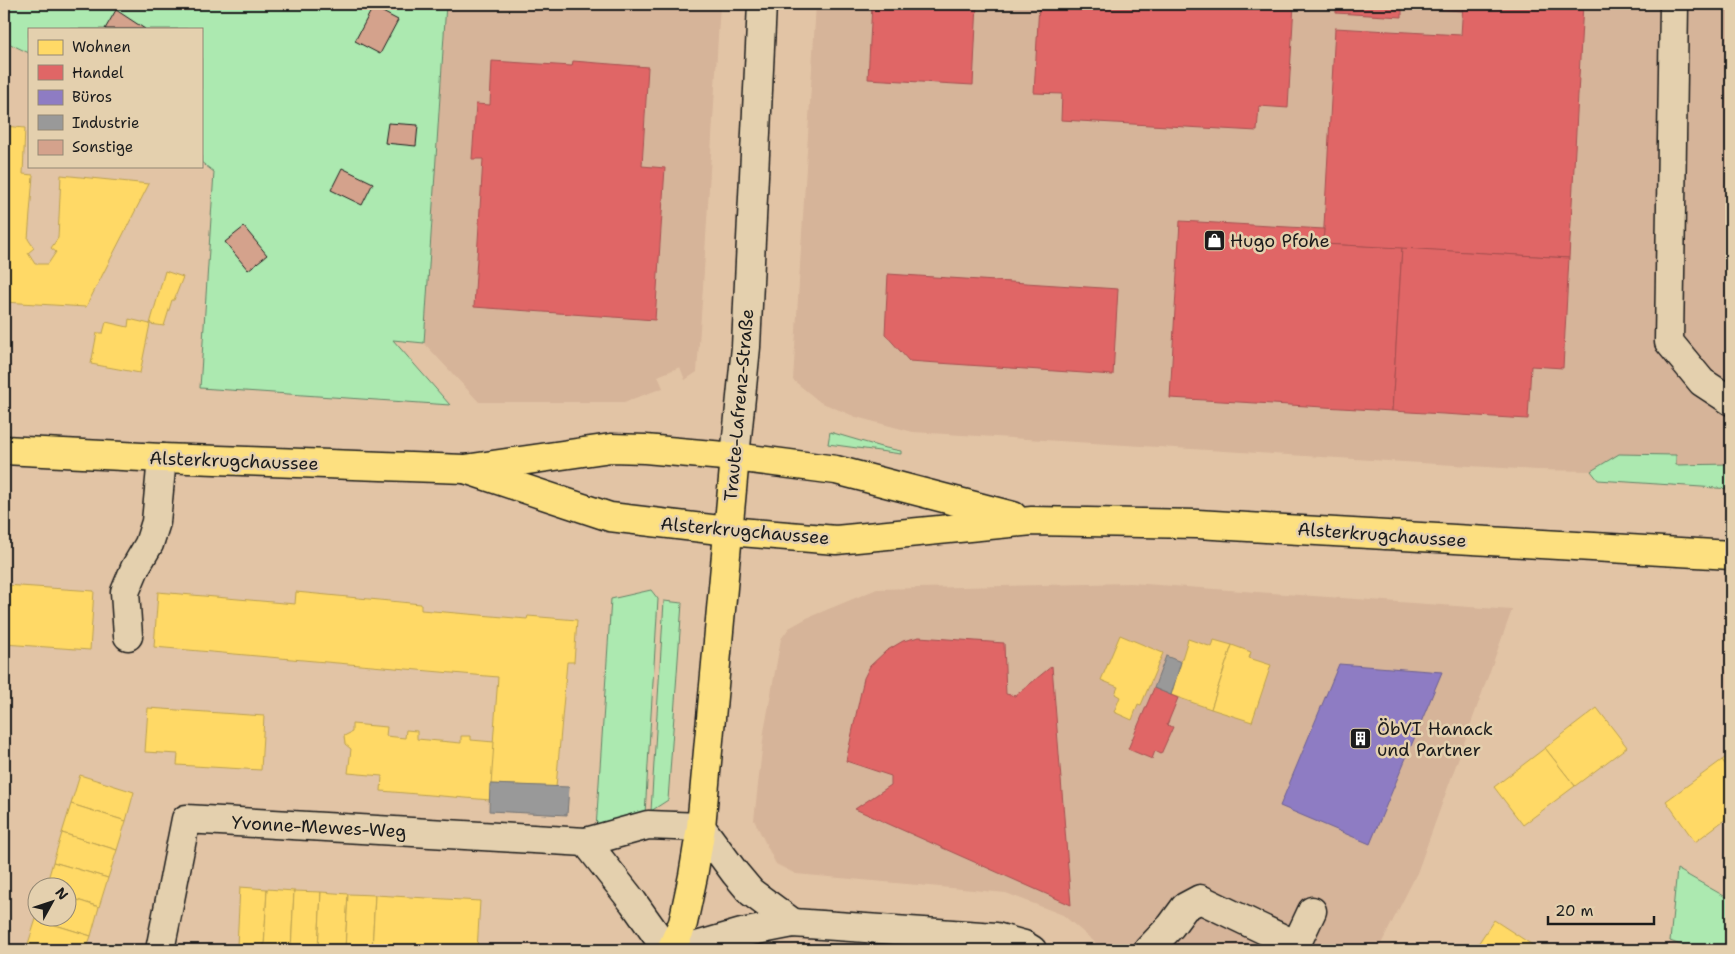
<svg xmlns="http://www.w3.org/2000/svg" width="1735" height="954" font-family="'Shantell Sans',sans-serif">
<rect width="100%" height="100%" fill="#e2c4a5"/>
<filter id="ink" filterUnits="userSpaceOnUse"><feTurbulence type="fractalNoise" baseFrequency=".02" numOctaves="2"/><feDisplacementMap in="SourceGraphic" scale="10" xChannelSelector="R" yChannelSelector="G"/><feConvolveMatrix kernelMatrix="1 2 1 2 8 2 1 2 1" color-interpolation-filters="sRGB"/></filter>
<g filter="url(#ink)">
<!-- built -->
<g fill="#d6b499">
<polygon points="446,4 720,4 703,287 697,372 685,380 680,367 658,376 663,388 624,402 479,402 424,343"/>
<polygon points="816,4 1731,4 1731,464 1675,465 1675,455 1620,454 1591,471 1537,470 913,432 856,417 820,402 793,380"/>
<polygon points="1131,583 1512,610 1417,873 1378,950 1104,950 1063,915 1006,893 796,874 776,864 754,820 764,732 781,639 789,628 807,618 877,589"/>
</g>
<!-- green -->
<g fill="#ace9b0" stroke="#648266">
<polygon points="4,4 446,4 424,343 393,340 450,405 200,388 214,172 201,162 201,29 29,29 29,53 4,41"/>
<polygon points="830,432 881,447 901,451 901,454 828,444"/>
<polygon points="1619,454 1676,455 1676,465 1731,464 1731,489 1598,480 1591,471"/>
<polygon points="651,590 658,599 645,814 596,829 611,599"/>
<polygon points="664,601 682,603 668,800 651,811"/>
<polygon points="1677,869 1731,900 1731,950 1694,950 1670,941"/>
</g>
<!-- homes -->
<g fill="#ffd966" stroke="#bba050">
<polygon points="4,126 25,128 23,174 33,175 28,239 34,248 28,253 35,264 48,264 56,252 51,248 58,238 61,175 149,184 86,307 4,302"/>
<polygon points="165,271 183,277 174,300 172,300 164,326 150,324"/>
<polygon points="129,319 150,324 140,373 91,364 97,333 103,333 106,322 128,327"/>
<polygon points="5,585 94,591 90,650 4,644"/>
<polygon points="158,592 295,604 296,592 421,604 421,610 527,619 528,616 577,620 574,662 567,662 556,787 490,784 498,677 154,647"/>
<polygon points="1120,635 1163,653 1141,705 1138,704 1132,720 1114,712 1120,697 1115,694 1118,687 1101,680"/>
<polygon points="1188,639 1212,647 1214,640 1232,645 1211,709 1171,695"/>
<polygon points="1232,645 1251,652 1249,658 1271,665 1252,722 1211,709"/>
<polygon points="148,708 264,716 261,770 177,765 178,754 145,752"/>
<polygon points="1597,708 1627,747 1575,786 1545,748"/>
<polygon points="352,724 387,727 386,736 405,738 406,730 417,731 417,739 461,743 461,736 471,736 471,740 494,742 490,800 381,791 382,776 348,773 351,749 345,744 344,736 352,732"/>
<polygon points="1545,748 1575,786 1523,825 1494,787"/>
<polygon points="1731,754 1731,772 1722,760"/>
<polygon points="1722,760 1731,772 1731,815 1695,842 1666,801"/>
<polygon points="80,775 134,792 126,821 71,804"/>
<polygon points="71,804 126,821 117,850 62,833"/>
<polygon points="62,833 117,850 108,878 53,862"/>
<polygon points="53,862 108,878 99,907 68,897 68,886 46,886"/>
<polygon points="240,887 267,889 264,948 237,946"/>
<polygon points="267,889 294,891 291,950 264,948"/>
<polygon points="294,891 321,892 318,950 291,950"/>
<polygon points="321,892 348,894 345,950 318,950"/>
<polygon points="348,894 375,895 372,950 345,950"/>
<polygon points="375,895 480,901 477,950 372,950"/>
<polygon points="68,897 99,907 91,936 36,919 38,913 38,916 68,916"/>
<polygon points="36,919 91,936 86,950 26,950"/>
<polygon points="1494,920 1537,948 1535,950 1474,950"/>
</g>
<!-- shops -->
<g fill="#e06666" stroke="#a55050">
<polygon points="872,4 977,4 973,85 868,79"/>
<polygon points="1039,4 1294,4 1288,108 1259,106 1257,131 1061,120 1062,94 1034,93"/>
<polygon points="1336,4 1402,4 1402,17 1336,13"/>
<polygon points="1417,4 1463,4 1463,11 1416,8"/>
<polygon points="1463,4 1583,4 1569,258 1323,244 1335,28 1461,35"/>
<polygon points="492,61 572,66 573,61 648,67 642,166 665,168 655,320 474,307 483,159 472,159 476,104 490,105"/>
<polygon points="1180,221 1324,229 1323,244 1402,248 1392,411 1170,398"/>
<polygon points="1402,248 1569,258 1563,368 1531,366 1528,419 1392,411"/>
<polygon points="888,274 1118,289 1113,375 909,361 885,334"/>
<polygon points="919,637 1004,643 1006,694 1015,696 1052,666 1071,905 855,809 891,785 891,776 846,761 864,678 870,666 886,651 903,641"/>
<polygon points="1154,688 1178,698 1167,725 1173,727 1161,754 1155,751 1152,759 1128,749"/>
</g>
<!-- offices -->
<polygon fill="#8e7cc3" stroke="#6c5f91" points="1339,664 1442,672 1370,844 1280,806"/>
<!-- industry -->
<g fill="#999" stroke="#747474">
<polygon points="1166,656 1181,662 1171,695 1154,688"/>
<polygon points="490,784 569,787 567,815 489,811"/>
</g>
<!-- building -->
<g fill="#d4a28c" stroke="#1c1c1c">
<polygon points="373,7 398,20 380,54 355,41"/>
<polygon points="116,10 145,29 105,29"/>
<polygon points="388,123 418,125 416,146 385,143"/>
<polygon points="342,168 373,183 362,205 331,190"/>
<polygon points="244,227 267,255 248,270 225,242"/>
</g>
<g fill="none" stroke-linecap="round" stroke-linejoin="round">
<defs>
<g id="minor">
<polyline points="1674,4 1669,342 1702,382 1731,401"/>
<polyline points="735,457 746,347 762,4"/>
<polyline points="128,636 125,592 135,568 149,544 156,522 162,458"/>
<polyline points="586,842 633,902 667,950"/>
<polyline points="160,950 186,819 586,842 648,825 701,827 735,873 751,892 793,923"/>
<polyline points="683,950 742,933 793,923 996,937 1024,945 1032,950"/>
<polyline points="1148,950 1171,926 1185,907 1200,899 1296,945 1312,911"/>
</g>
<g id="major">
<polyline points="4,450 162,458 465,469 611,448 645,449 735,457 836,470 1013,516"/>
<polyline points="465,469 610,517 728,531 836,540 1032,521 1197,524 1731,555"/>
<polyline points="671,950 683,923 693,876 701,827 735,457"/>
</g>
</defs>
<!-- minor casing -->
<use href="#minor" stroke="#1c1c1c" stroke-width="31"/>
<!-- major casing -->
<use href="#major" stroke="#1c1c1c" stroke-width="31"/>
<!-- minor -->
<use href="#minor" stroke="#e4d0ae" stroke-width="28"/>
<!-- major -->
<use href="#major" stroke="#fde080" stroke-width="28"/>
</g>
</g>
<!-- icons -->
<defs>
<symbol id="shop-square" viewBox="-11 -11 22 22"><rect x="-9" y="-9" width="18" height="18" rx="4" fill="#1c1c1c" stroke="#e4d0ae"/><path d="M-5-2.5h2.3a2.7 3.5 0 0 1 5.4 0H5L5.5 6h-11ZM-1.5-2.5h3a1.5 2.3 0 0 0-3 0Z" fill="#fff"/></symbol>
<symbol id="building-square" viewBox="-11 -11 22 22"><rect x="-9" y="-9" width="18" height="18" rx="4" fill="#1c1c1c" stroke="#e4d0ae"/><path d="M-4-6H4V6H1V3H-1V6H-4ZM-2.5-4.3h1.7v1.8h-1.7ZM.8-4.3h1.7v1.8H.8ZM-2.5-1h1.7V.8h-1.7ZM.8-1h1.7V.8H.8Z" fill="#fff"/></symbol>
</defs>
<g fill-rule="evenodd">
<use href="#shop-square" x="1202" y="228" width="25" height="25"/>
<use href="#building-square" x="1348" y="726" width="25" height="25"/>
</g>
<g text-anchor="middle" stroke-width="5" stroke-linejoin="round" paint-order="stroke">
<!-- poi labels -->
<g font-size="18" fill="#1c1c1c" stroke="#e4d0ae" text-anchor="start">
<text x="1230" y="247">Hugo Pfohe</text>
<text x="1377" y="735">ÖbVI Hanack<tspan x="1377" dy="21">und Partner</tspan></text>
</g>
<!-- street labels -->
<g font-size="18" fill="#1c1c1c" stroke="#e4d0ae">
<text transform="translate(739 405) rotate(-85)" y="6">Traute-Lafrenz-Straße</text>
<text transform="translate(234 461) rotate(2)" y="6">Alsterkrugchaussee</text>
<text transform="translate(745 531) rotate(5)" y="6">Alsterkrugchaussee</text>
<text transform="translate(1382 535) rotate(4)" y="6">Alsterkrugchaussee</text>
<text transform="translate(319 827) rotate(3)" y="6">Yvonne-Mewes-Weg</text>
</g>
</g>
<!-- margin -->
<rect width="1735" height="954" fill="none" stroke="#e4d0ae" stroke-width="20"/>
<rect x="10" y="10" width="1715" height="934" fill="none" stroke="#1c1c1c" stroke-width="2" filter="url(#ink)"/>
<!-- legend -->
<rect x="28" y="28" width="175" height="140" fill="#e4d0ae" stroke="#948874"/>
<rect x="38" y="40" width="25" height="15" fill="#ffd966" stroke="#948874"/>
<text x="72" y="52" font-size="15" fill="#1c1c1c">Wohnen</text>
<rect x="38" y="65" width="25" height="15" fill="#e06666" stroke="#948874"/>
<text x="72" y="78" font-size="15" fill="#1c1c1c">Handel</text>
<rect x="38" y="90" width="25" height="15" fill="#8e7cc3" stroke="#948874"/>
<text x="72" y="102" font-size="15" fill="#1c1c1c">Büros</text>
<rect x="38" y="115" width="25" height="15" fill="#999999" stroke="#948874"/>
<text x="72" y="128" font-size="15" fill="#1c1c1c">Industrie</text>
<rect x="38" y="140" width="25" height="15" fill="#d4a28c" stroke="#948874"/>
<text x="72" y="152" font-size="15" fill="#1c1c1c">Sonstige</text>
<!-- north arrow -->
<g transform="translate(52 902) rotate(50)"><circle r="24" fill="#e4d0ae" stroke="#948874"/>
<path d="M0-4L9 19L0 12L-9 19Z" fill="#1c1c1c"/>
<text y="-8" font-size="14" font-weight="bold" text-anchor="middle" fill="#1c1c1c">N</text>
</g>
<!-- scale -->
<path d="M1548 916v8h106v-8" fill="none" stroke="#1c1c1c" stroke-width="2.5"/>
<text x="1555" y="916" font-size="15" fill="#1c1c1c" stroke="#e4d0ae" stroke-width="4" paint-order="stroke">20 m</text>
</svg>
